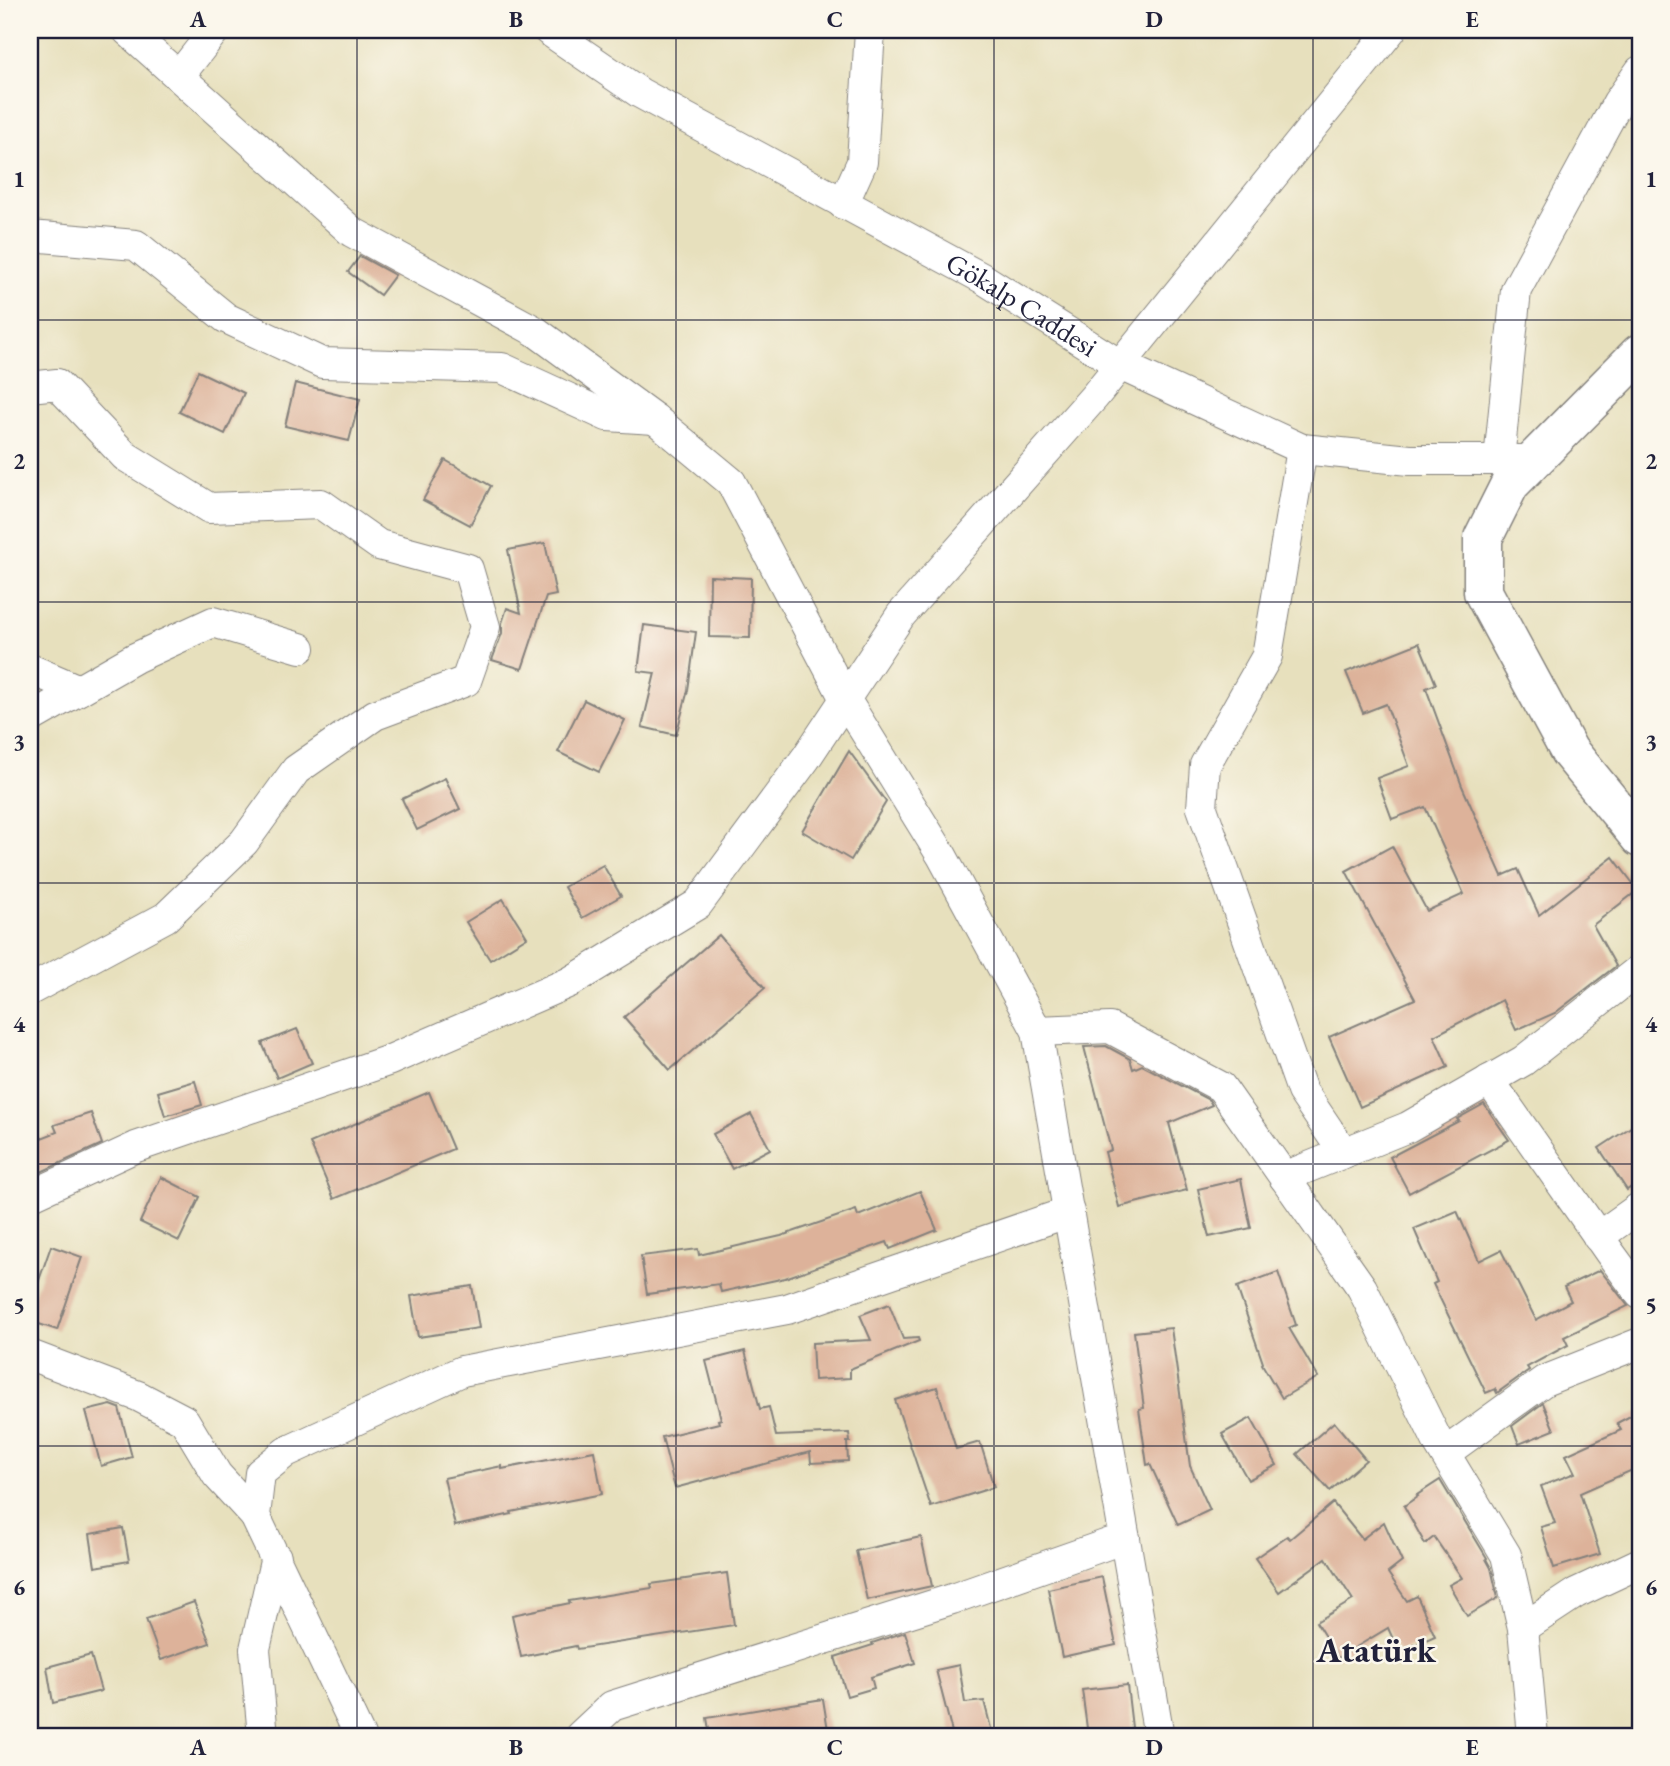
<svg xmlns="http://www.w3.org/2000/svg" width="1670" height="1766" font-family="'EB Garamond',serif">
<rect width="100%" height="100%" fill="#fbf7ec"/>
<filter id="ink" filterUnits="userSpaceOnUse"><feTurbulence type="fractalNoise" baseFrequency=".0143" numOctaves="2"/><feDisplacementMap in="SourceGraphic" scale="14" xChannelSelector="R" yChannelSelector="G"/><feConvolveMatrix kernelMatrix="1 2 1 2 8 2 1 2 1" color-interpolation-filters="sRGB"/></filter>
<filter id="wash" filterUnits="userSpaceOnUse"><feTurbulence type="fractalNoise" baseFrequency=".00686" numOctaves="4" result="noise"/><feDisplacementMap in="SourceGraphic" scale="28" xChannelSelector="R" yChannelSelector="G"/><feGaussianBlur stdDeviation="1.57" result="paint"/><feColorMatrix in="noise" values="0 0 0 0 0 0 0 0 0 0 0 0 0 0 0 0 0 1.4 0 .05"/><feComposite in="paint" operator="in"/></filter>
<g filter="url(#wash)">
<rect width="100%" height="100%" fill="#e7e0bd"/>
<g id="blocks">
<!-- building -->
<g fill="#ddb29a">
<polygon points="360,256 395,275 380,295 348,272"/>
<polygon points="198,371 244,393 225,434 179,412"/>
<polygon points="295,383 360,399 349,441 285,426"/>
<polygon points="445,460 491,486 470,525 423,500"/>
<polygon points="545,543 556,595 546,597 522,669 492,660 502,633 502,623 507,608 521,613 508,550"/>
<polygon points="710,576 751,578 750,638 709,637"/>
<polygon points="644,625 696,632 688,690 676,735 642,727 655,673 638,671"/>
<polygon points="1419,643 1436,684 1426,688 1462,786 1502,876 1518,869 1539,915 1613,857 1638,890 1593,925 1616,966 1555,1013 1516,1030 1502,1000 1434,1036 1448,1067 1360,1107 1329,1037 1415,999 1346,871 1392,846 1427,911 1464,894 1425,807 1392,819 1377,778 1409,766 1386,704 1363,713 1346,672"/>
<polygon points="584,700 625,720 599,772 558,752"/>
<polygon points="849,751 886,802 851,860 802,831"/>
<polygon points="445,778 460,809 417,830 402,799"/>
<polygon points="603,865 621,896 582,918 564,887"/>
<polygon points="503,899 527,937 490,960 466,922"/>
<polygon points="719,935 765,988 670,1070 624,1017"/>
<polygon points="297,1029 312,1063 277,1078 262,1043"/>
<polygon points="1106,1046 1130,1059 1133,1069 1142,1065 1209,1100 1212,1105 1169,1123 1187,1190 1119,1207 1105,1152 1111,1150 1084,1047"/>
<polygon points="195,1081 202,1105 165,1116 158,1092"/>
<polygon points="429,1092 453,1149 334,1199 310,1143"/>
<polygon points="1484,1104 1509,1140 1409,1193 1390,1157 1459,1121 1457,1119"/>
<polygon points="91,1113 102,1144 30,1177 30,1118 31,1118 39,1139 57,1132 54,1125"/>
<polygon points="751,1114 770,1149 732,1169 713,1134"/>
<polygon points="1640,1121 1640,1181 1627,1190 1599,1148"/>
<polygon points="161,1177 200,1197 179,1241 140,1222"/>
<polygon points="1241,1179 1251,1228 1209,1237 1198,1189"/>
<polygon points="920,1191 937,1230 890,1249 887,1242 785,1278 721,1292 719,1284 647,1294 641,1256 698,1249 699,1255 781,1236 856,1210 858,1216"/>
<polygon points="1457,1211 1479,1261 1501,1250 1536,1320 1571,1301 1564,1287 1600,1270 1628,1306 1564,1337 1568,1345 1527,1367 1529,1370 1497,1393 1495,1389 1486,1393 1433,1284 1437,1282 1414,1229"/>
<polygon points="51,1246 82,1257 57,1330 30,1321 30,1306"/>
<polygon points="1278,1272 1296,1325 1289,1328 1318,1377 1282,1398 1262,1364 1263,1363 1237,1287"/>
<polygon points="472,1286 479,1328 418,1337 411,1296"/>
<polygon points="889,1304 903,1339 918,1338 919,1341 850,1369 850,1378 814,1380 812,1343 871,1340 860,1315"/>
<polygon points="1171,1328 1190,1466 1210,1510 1178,1525 1150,1464 1147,1465 1139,1409 1144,1408 1134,1332"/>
<polygon points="745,1351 760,1409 769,1407 776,1436 849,1433 850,1442 847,1442 848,1461 811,1463 810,1452 675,1488 662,1437 719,1423 718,1420 721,1419 706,1361"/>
<polygon points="937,1387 956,1449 980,1442 994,1487 931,1507 895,1400"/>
<polygon points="1543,1403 1554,1430 1519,1444 1512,1426"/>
<polygon points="111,1405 119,1408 132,1457 101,1466 86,1411"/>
<polygon points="1640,1411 1640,1470 1639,1467 1580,1493 1600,1554 1554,1568 1541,1527 1555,1523 1541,1486 1575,1473 1566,1455 1621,1430 1617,1423"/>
<polygon points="1251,1418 1277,1465 1248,1480 1222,1434"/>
<polygon points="1334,1422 1366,1460 1330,1491 1297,1454"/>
<polygon points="594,1451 602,1494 511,1512 512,1514 455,1526 444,1478 502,1466 502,1469"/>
<polygon points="1440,1480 1487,1558 1486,1559 1491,1568 1498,1598 1467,1616 1449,1585 1462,1578 1434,1537 1425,1544 1404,1506 1418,1496 1417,1495"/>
<polygon points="1333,1503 1362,1539 1384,1522 1402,1562 1388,1573 1407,1601 1417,1596 1435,1636 1399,1652 1388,1628 1338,1658 1316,1622 1353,1600 1326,1558 1279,1592 1255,1558 1287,1536 1290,1539"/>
<polygon points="123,1528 129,1561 95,1567 90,1534"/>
<polygon points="921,1537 932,1586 867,1600 856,1551"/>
<polygon points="727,1573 734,1625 577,1649 576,1646 521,1657 512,1615 570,1603 569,1601 652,1588 651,1584"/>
<polygon points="1102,1577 1116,1645 1062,1657 1048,1589"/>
<polygon points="194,1602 210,1643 161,1660 146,1619"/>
<polygon points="905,1632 915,1663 871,1677 874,1688 847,1696 835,1657 873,1645 872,1643"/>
<polygon points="91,1655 101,1691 53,1703 47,1667"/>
<polygon points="959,1665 965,1703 984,1701 993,1736 953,1736 936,1670"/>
<polygon points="1127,1685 1133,1736 1088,1736 1082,1690"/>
<polygon points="823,1699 829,1736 710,1736 707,1718"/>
</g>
</g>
</g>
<g filter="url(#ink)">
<use href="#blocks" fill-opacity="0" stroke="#84817c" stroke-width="2"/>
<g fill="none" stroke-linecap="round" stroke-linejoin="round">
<defs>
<g id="minor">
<polyline points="127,30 352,232 535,331 655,419 731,482 845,699 942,856 1037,1031 1159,1736"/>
<path id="s1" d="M548 30 640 93 982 278 1120 365 1302 449 1410 460H1534"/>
<polyline points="179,76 215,30"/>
<polyline points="843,204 862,162 870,30"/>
<polyline points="30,236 136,245 226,318 322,363 502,368 607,416 655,419"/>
<polyline points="30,387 57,384 125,456 209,508 321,504 379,545 468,569 485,627 466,681 375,715 296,770 244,842 166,917 30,990"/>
<polyline points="1302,449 1267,656 1205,765 1202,808 1302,1091 1344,1153"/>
<polyline points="1499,460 1516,290 1618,102 1640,71"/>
<polyline points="30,669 79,690"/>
<polyline points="30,718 135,658 213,622 300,648"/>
<polyline points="1037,1031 1110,1028 1221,1087 1362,1288 1439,1444 1506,1555 1523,1628 1533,1736"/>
<polyline points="1489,1080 1610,1253 1640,1294"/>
<polyline points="1284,1177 1408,1127 1523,1061 1640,969"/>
<polyline points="30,1196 136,1147 390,1060 570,982 698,904 806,758 901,615 1094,397 1391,30"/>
<polyline points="1598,1237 1640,1207"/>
<polyline points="30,1355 138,1396 184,1420 217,1475 255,1516"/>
<polyline points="1445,1453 1544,1381 1640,1343"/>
<polyline points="1523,1628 1576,1593 1640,1563"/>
<polyline points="263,1736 255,1649 276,1557"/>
<polyline points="360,1736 255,1516 260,1473 286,1452 462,1371 787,1309 1069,1212"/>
<polyline points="580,1736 612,1706 952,1599 1125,1538"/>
</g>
<polyline id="major" points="1640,353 1510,484 1483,538 1483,592 1569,751 1640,838"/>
</defs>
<!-- minor casing -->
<use href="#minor" stroke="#84817c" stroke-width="32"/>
<!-- major casing -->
<use href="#major" stroke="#84817c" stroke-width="41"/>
<!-- minor -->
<use href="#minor" stroke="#fff" stroke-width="30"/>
<!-- major -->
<use href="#major" stroke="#fff" stroke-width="38"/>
</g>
</g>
<!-- grid -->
<path fill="none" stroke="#22223b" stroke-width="2" stroke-opacity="0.55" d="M357 30V1736M676 30V1736M994 30V1736M1313 30V1736M30 320H1640M30 602H1640M30 883H1640M30 1164H1640M30 1446H1640"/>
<g text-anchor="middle" stroke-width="5" stroke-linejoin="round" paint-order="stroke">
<!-- street labels -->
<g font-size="28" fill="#22223b" stroke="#fbf7ec">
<text dy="10" stroke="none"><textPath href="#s1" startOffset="548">Gökalp Caddesi</textPath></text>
</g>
<!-- district labels -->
<g font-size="35" font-weight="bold" fill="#22223b" stroke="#fbf7ec">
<text x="1376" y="1662">Atatürk</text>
</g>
</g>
<!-- margin -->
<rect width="1670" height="1766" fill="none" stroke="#fbf7ec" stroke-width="77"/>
<rect x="38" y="38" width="1594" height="1690" fill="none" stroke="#22223b" stroke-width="2.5"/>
<g font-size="23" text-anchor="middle" font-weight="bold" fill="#22223b">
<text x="198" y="27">A</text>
<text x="516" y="27">B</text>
<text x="835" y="27">C</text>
<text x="1154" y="27">D</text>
<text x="1472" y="27">E</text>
<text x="19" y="187">1</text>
<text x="1651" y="187">1</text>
<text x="19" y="469">2</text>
<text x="1651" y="469">2</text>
<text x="19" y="750">3</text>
<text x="1651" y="750">3</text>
<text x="19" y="1032">4</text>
<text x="1651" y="1032">4</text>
<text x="19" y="1313">5</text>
<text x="1651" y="1313">5</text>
<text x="19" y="1595">6</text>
<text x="1651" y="1595">6</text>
<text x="198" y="1755">A</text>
<text x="516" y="1755">B</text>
<text x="835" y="1755">C</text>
<text x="1154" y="1755">D</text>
<text x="1472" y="1755">E</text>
</g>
</svg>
